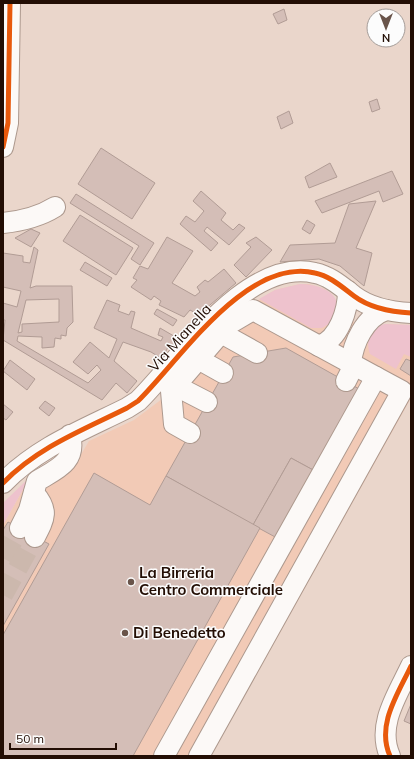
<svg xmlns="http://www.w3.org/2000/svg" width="414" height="759" font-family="Mulish,sans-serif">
<rect width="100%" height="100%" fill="#ead6cb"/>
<!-- built -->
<polygon fill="#f2cab6" points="300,284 309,284 325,289 335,299 337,305 369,337 385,324 411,325 411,398 211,756 3,756 3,525 30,477 74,466 89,441 134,420 166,396 254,303 275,290"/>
<!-- green -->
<g fill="#eec2cd">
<path d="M300 284C313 284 335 289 337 304 337 309 333 317 332 322L322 328H311L259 299 275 290Z"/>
<path d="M385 324 411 325V357L404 354 396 369 370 354C365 340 371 327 385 324Z"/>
<polygon points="30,477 3,525 3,503"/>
</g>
<!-- building -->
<g fill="#d4beb7" stroke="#b19c95" fill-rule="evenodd">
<polygon points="284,9 287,20 278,24 273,14"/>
<polygon points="377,99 380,109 372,112 369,102"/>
<polygon points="289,111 293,123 281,129 277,117"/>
<polygon points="101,148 155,183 132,219 78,184"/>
<polygon points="330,163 337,177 309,188 305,177"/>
<polygon points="392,171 403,194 383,202 379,191 322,213 315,201"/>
<polygon points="201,191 226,213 221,220 233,230 239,224 245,228 229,245 207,227 204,231 218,243 211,251 180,224 186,216 195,222 204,211 193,201"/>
<polygon points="76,194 154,243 140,265 131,259 139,246 70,203"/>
<polygon points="376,201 356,248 372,253 364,286 340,266 319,259 280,262 290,245 335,243 349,204"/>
<polygon points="80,215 133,248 116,275 63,241"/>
<polygon points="307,220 315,225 310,234 302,229"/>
<polygon points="31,229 40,233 31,247 15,238"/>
<polygon points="167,237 193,251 172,283 195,296 200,292 197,287 205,280 208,282 224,269 236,283 204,310 201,316 190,310 184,317 159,305 161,301 154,296 151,300 131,287 137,280 133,278 140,266 148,269"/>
<polygon points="256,237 272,250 246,277 234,265 251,247 246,243"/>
<path d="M34 247 38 250 30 288 36 286H72L73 322 67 328 66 336 61 335V339L55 338 54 347 42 348V337L18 336 17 341 88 383 101 370 97 365 88 374 73 362 90 342 109 358 117 339 94 328 107 300 120 305 118 311 129 315 131 311 135 312 131 328 161 341 163 337 158 335 160 328 179 339 174 345H169L165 353 167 354 164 360 151 352 123 342 114 361 137 381 127 393 116 383 102 400 3 340 5 320H3V303L17 307 21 291 3 287V253L23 256V262L30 263ZM59 299V322L22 324V332L18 333 26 300Z"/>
<polygon points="85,262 112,278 107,286 80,270"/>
<polygon points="157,309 177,320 173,326 154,314"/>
<polygon points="286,348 361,390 315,471 291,458 253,525 166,476 233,357"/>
<polygon points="406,359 411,361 411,376 400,369"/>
<polygon points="10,360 35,379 27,390 3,371"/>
<polygon points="45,401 55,408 49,416 39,408"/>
<polygon points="3,404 13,412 6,420 3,418"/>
<polygon points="291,458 315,471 277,538 253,525"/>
<polygon points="94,473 150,505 166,476 260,528 133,756 3,756 3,635"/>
<polygon points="8,522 49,544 3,626 3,530"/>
<polygon points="411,704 411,724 404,721"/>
</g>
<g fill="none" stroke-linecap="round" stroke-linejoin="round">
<!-- minor-tunnel -->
<g stroke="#ccb8ad" stroke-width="20" stroke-dasharray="20 10" stroke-linecap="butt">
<polyline points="3,558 20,528"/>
<polyline points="3,595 35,537"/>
</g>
<defs>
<g id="minor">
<polyline points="3,147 8,123 10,3"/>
<path d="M3 223C22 221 39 217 55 207"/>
<polyline points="221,333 257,353"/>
<path d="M319 346C339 339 348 310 348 291"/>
<polyline points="198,359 223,373"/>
<path d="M351 363C353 343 365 317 386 310"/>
<polyline points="346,381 354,365"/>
<polyline points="176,386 207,402"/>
<polyline points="190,433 174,424 171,391 220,334 229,324 253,310 376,377"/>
<path d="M3 483C38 447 83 430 127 408L138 401C180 360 246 257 315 273 330 276 342 287 354 296 370 308 391 312 411 313"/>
<path d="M34 493C49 510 45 518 35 537"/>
<path d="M20 528 29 510 37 481C57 469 77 462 70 435"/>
<polyline points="164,756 376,377 402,391 199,756"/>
<path d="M390 756C376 725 398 694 411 666"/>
</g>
</defs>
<!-- minor casing -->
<use href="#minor" stroke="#ac988d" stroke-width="22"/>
<!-- minor -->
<use href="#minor" stroke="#fcf9f7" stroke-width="20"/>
<defs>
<g id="cycleway">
<polyline points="3,147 8,123 10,3"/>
<path d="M3 483C38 447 83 430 127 408L138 401C180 360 246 257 315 273 330 276 342 287 354 296 370 308 391 312 411 313"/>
<path d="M390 756C376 725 398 694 411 666"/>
</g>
</defs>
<!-- cycleway casing -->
<use href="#cycleway" stroke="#fcfcfc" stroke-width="8"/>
<!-- cycleway -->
<use href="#cycleway" stroke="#e8590c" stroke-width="5"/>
</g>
<!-- markers -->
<g fill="#69544a" stroke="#fcfcfc" stroke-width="1.5">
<circle cx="131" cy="582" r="4"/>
<circle cx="125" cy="633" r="4"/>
</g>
<g text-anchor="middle" stroke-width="3" stroke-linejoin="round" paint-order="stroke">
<!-- street labels -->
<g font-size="15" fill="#230e04" stroke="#fcfcfc">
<text transform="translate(180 338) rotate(-48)" y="5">Via Mianella</text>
</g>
<!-- poi labels -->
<g font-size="15" font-weight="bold" fill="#230e04" stroke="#fcfcfc" text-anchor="start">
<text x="139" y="578">La Birreria<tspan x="139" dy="17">Centro Commerciale</tspan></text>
<text x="133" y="638">Di Benedetto</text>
</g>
</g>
<!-- border -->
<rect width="414" height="759" fill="none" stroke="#230e04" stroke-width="8"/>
<!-- north arrow -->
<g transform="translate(386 28) rotate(180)"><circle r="19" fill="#fcfcfc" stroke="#a59d99"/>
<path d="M0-3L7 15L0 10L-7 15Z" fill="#69544a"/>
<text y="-6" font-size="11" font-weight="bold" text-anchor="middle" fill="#230e04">N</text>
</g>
<!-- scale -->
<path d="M10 743v6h106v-6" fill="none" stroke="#230e04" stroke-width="2"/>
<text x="16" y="743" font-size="12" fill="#230e04" stroke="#fcfcfc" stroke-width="3" paint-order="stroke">50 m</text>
</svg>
